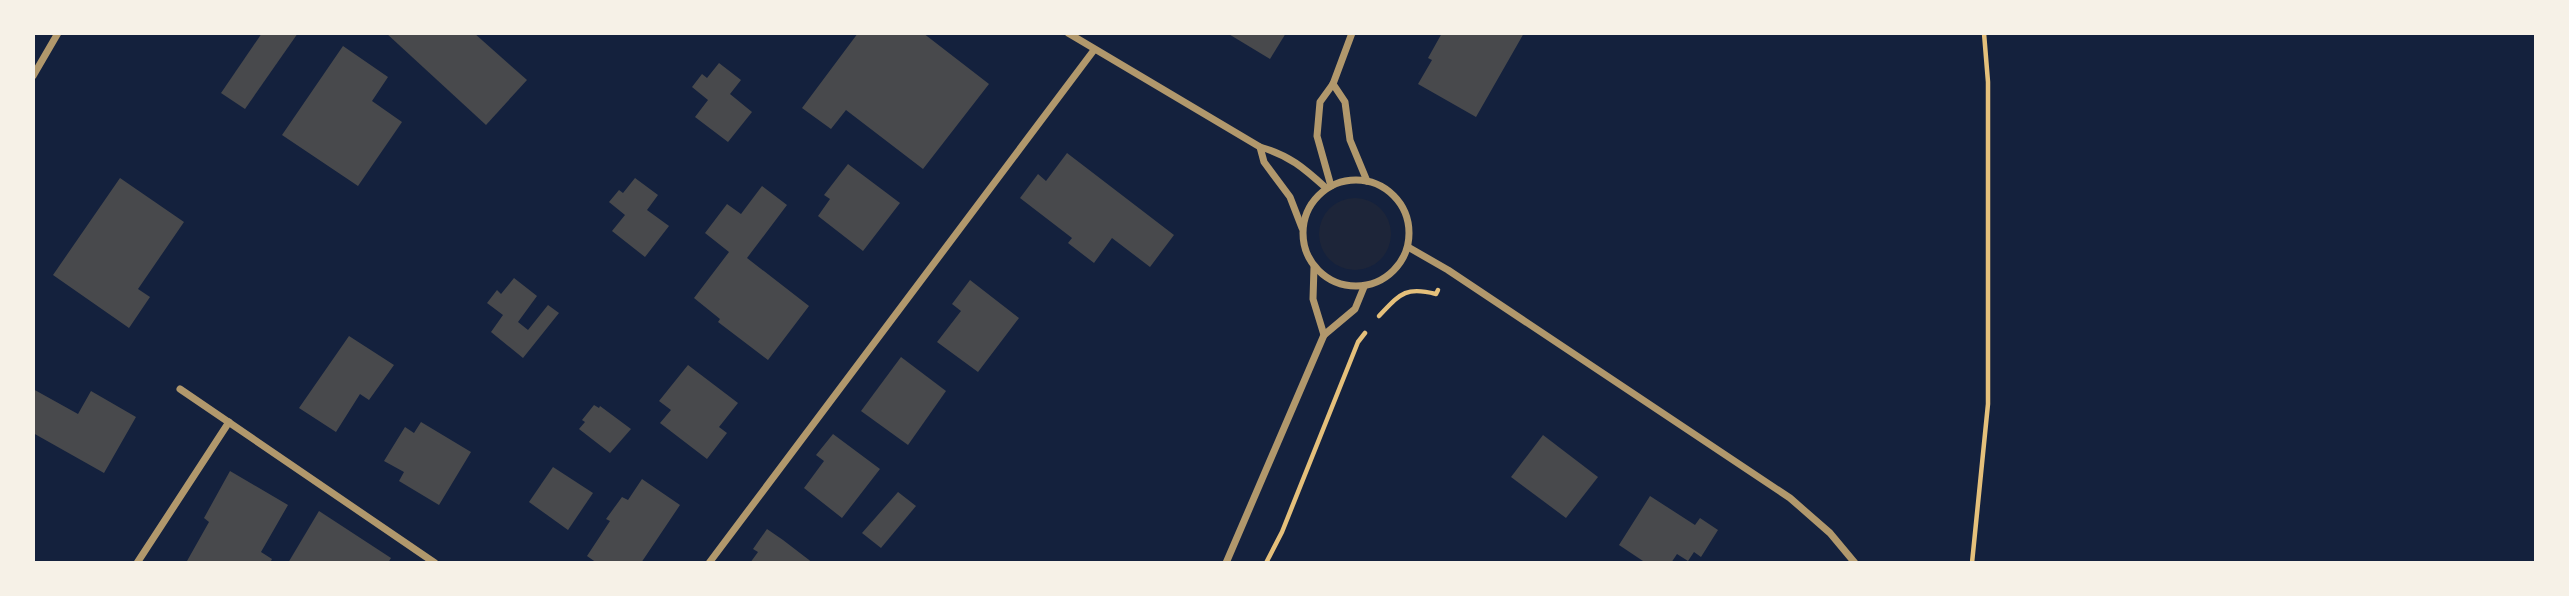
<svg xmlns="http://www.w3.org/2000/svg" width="2569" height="596" font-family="Signika,sans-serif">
<rect width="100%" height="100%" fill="#14213d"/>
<!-- green -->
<circle fill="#1d2539" cx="1355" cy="234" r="36"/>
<!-- building -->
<g fill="#48494c">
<polygon points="262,33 298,33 245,109 221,93"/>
<polygon points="386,33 474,33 527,80 486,125"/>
<polygon points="858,33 923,33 989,84 923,169 846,110 831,129 802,108"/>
<polygon points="1227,33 1286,33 1270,59"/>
<polygon points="1442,33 1524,33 1476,117 1418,84 1432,60 1428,58"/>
<polygon points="343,46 388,77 372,101 402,122 358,186 282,135"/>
<polygon points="719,63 741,80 730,94 752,112 728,142 695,117 708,100 692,87 702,74 707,78"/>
<polygon points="1067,153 1174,235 1150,267 1112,238 1094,263 1068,243 1072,238 1020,198 1038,174 1046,181"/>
<polygon points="848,164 900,203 863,251 818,216 830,199 824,195"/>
<polygon points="120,178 184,222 138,289 150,297 129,328 53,275"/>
<polygon points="635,178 658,195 647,210 669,226 645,257 612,231 625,215 609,202 619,190 623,193"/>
<polygon points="762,186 787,205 747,258 809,306 768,360 718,322 720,319 694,298 729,252 705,233 727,204 741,214"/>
<polygon points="514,278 537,296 518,322 528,330 548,305 559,313 523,358 491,332 503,315 487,303 497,290 501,294"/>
<polygon points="970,280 1019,318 978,372 937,342 961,311 952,304"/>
<polygon points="349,336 394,365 369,400 360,394 336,432 299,408"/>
<polygon points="901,357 946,391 908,445 861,411"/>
<polygon points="688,365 738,403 719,427 727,433 707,459 660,423 671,410 659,401"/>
<polygon points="33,389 78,414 91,391 136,417 104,473 33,433"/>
<polygon points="594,405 599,408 600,406 631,429 610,453 579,429 585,422 582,420"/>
<polygon points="421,422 471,452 439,505 399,481 404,472 384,461 405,427 414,433"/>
<polygon points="833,434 880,469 842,518 804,488 824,461 816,455"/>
<polygon points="1543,435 1598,477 1566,518 1511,477"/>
<polygon points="553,467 593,493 568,530 529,502"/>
<polygon points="230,471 288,505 261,552 272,559 270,563 189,563 187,561 209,522 204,518"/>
<polygon points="642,479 680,505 641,563 597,563 587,556 610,521 606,519 622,497 628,500"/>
<polygon points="898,492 916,506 881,548 862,533"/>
<polygon points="1650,496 1695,525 1700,518 1718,530 1701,557 1694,552 1688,561 1677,554 1671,563 1646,563 1619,545"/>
<polygon points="319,511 391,558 388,563 288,563"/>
<polygon points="767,529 783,540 813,563 750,563 758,552 753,549"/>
</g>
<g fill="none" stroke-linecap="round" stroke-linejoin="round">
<!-- path -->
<g stroke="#e5c07b" stroke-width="4.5">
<path d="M1379 316C1400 294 1405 286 1436 294L1438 290"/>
<polyline points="1266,563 1282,532 1358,342 1365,333"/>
<polyline points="1972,563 1988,404 1988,82 1984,33"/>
</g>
<!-- minor -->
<g stroke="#b1986c" stroke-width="7">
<path d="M1068 33 1260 147C1289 155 1304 168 1326 188"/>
<polyline points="33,76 58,33"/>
<polyline points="1333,84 1345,102 1350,140 1367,181"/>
<polyline points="1260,147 1264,162 1290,197 1302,228"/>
<circle cx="1356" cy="233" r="53"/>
<polyline points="1331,186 1317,136 1320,102 1333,84 1352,33"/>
<polyline points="1408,247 1448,270 1790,498 1830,533 1855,563"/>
<polyline points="1314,267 1313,299 1324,335"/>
<polyline points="180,389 435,563"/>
<polyline points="137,563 229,422"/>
<polyline points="709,563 1094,50"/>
<polyline points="1226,563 1324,335 1355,309 1364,287"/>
</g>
</g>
<!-- border -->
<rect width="2569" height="596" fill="none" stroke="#f6f1e7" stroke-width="70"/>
</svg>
